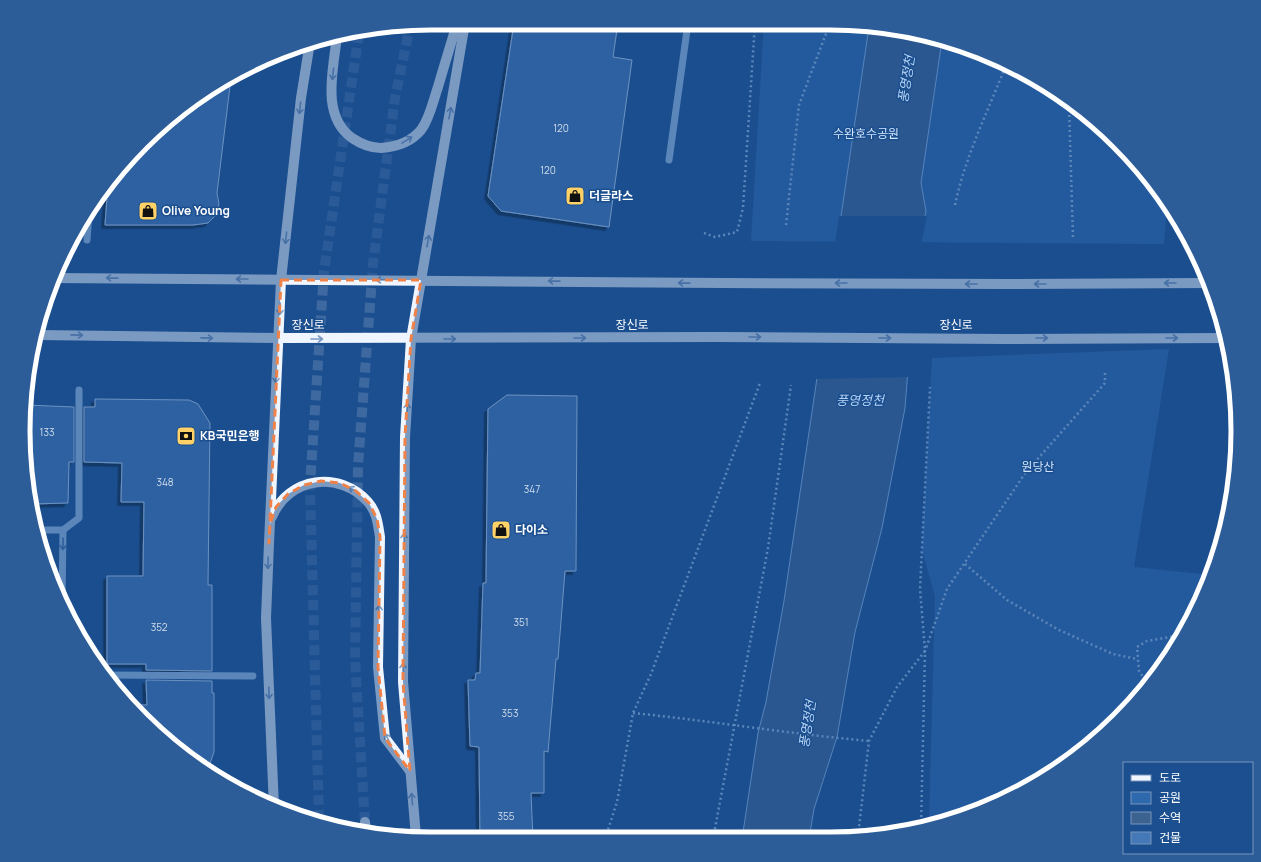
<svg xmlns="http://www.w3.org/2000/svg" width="1261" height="862" font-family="Manrope,'Noto Sans KR',sans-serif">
<defs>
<filter id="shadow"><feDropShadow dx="-3.5" dy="3.5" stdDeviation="0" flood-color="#0009"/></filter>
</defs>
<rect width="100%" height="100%" fill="#1b4f8f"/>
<!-- green -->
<g fill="#2e69ad">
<polygon points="764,23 830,23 909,31 961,45 1034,78 1119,143 1167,202 1164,244 751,241"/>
<polygon points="1169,349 1134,567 1211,575 1207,587 1169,658 1118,720 1057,770 1011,797 929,824 935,597 922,549 932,358"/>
</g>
<!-- water -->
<polygon fill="#3c6290" stroke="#9cc4f0" points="869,27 909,31 942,40 921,183 926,211 917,255 905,408 882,528 855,632 837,737 814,809 809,839 742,839 758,733 766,702 784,601"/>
<!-- pier -->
<polygon fill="#1b4f8f" points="839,216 927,216 919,255 910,377 815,379"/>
<!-- building -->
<g fill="#4478b7" stroke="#cfe3fa" filter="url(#shadow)">
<polygon points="514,23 618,23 613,57 632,60 609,227 501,211 488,196"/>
<polygon points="231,78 217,193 219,204 215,216 208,223 193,225 105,225 108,185 124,162 205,92"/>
<polygon points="507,395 577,396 576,571 565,571 558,659 556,659 548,752 544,751 544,793 531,793 533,839 480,839 479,747 470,746 468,680 475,680 476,673 480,673 483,583 486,583 488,409"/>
<polygon points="95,399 189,400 198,404 210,423 208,585 212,585 212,671 146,670 146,664 107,664 107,576 143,576 144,502 121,502 122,463 84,462 84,407 95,407"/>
<polygon points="26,405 74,407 74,462 69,462 68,503 30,504 24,457"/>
<polygon points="146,680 212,681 212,693 214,693 214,752 207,772 142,719 130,705 147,705"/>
</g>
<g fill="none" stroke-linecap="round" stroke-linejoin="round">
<!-- major-tunnel -->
<g stroke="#3d69a0" stroke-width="10" stroke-dasharray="10 5" stroke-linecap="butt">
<polyline points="319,820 310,486 324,271 359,33"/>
<polyline points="365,822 355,660 358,466 373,264 395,98 410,26"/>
</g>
<!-- path -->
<g stroke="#a9c9ee" stroke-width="2.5" stroke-dasharray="2 3" stroke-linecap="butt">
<polyline points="1069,105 1073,238"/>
<path d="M955 205C965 157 988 111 1006 65"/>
<polyline points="786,225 799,105 830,23"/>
<polyline points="704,233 715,237 737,232 743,208 755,23"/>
<polyline points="965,564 1007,600 1059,630 1113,654 1137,659"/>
<polyline points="1148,684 1139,671 1137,647 1147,641 1181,635"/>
<path d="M633 713C712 721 790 734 869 741"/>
<polyline points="921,827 925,651 947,589 1026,472 1105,383 1105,370"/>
<polyline points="858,836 869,741 897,687 925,651 920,589 930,387"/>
<polyline points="605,839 617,802 633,713 651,674 760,383"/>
<polyline points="713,839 768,548 791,385"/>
</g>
<!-- minor -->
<g stroke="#a9c9ee" stroke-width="7">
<polyline points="669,160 688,23"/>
<polyline points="87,240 89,211"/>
<polyline points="38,530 63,530 62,603"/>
<polyline points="63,530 79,518 79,390"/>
<polyline points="106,675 253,676"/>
</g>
<!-- major -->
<g stroke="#f0f6ff" stroke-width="10">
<path d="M337 35C334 68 320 115 352 138 361 144 370 148 381 148 396 147 411 142 421 130 430 118 433 101 438 87 444 66 451 44 457 23"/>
<polyline points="53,278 723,283"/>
<polyline points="1010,284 1209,283"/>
<polyline points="38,335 278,338 716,337"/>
<polyline points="1003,339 1226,338"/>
<path d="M272 517C288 477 340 470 368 502 377 512 378 525 380 537L378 667 385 738 410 771"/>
<polyline points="274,808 266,618 269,543 281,280 301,98 310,42"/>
<polyline points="319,820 319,821"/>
<polyline points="365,822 366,833"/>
<polyline points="416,837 403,682 405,437 411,339 465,23"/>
</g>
<!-- major-bridge -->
<g stroke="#f0f6ff" stroke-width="10">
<polyline points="723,283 1010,284"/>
<polyline points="716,337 1003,339"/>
</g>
</g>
<!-- one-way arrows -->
<defs><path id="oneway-shaft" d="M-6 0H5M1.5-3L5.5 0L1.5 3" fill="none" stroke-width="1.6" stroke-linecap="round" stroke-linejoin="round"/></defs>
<g stroke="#7b9ac1">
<use href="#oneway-shaft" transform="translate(333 74) rotate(96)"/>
<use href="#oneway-shaft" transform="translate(300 108) rotate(96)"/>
<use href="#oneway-shaft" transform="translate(450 113) rotate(-80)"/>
<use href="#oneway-shaft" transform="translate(407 140) rotate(-32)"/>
<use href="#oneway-shaft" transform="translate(286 238) rotate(96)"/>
<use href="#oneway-shaft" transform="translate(428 241) rotate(-80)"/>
<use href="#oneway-shaft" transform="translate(112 278) rotate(-179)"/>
<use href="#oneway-shaft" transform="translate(242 279) rotate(-180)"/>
<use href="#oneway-shaft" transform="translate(382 280) rotate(180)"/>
<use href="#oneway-shaft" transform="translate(554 281) rotate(-179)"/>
<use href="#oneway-shaft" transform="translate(684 283) rotate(-179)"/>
<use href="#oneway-shaft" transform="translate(841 283) rotate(-180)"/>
<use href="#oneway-shaft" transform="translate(1170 283) rotate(180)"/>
<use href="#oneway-shaft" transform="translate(971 284) rotate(-180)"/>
<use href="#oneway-shaft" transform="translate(1040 284) rotate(180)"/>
<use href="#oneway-shaft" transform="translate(280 309) rotate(93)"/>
<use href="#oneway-shaft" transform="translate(77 335) rotate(1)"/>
<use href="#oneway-shaft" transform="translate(755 337)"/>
<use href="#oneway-shaft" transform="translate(207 338) rotate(1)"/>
<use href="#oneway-shaft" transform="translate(580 338)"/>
<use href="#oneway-shaft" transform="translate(885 338)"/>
<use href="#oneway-shaft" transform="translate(1042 338)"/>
<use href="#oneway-shaft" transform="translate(1172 338)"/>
<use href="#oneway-shaft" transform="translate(317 339)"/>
<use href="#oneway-shaft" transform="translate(450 339)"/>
<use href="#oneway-shaft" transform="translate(276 377) rotate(93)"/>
<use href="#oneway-shaft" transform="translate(407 409) rotate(-86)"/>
<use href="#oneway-shaft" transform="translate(354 490) rotate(-148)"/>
<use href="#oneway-shaft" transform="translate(404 539) rotate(-90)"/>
<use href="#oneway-shaft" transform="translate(268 563) rotate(92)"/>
<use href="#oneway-shaft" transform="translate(379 611) rotate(-89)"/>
<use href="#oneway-shaft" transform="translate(403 669) rotate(-90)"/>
<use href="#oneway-shaft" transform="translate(269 693) rotate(88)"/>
<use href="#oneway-shaft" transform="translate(388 739) rotate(-117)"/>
<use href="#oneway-shaft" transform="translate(412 799) rotate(-95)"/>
</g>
<use stroke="#4674ac" href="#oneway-shaft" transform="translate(63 544) rotate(91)"/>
<!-- marked area -->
<path d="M0 0H1261V862H0ZM281 280H421L411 339 405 437 403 682 410 771 385 738 378 667 380 537 377 519 369 503 356 491 340 483 321 481 304 485 288 494 276 507 270 524 269 543Z" fill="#1b4f8f" fill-opacity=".55" fill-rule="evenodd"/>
<path fill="none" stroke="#ee8249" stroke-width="3" stroke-dasharray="8 5" stroke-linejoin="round" d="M281 280H421L411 339 405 437 403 682 410 771 385 738 378 667 380 537 377 519 369 503 356 491 340 483 321 481 304 485 288 494 276 507 270 524 269 543Z"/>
<!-- icons -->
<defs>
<symbol id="shop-square" viewBox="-11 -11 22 22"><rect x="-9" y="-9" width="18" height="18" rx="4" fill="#ffd166" stroke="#1b4f8f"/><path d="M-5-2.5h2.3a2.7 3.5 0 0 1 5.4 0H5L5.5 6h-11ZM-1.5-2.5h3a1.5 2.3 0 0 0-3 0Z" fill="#111"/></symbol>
<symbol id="bank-square" viewBox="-11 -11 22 22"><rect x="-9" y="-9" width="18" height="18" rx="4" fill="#ffd166" stroke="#1b4f8f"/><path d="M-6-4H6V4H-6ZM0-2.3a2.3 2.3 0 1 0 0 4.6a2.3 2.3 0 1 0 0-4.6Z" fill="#111"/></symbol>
</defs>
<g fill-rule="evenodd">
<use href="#shop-square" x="564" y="185" width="22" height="22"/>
<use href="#shop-square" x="137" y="200" width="22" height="22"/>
<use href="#bank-square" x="175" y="425" width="22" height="22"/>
<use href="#shop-square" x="490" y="519" width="22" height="22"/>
</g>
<g text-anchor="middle" stroke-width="3" stroke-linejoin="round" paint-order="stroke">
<!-- number labels -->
<g font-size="10" fill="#d0dded">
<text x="561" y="132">120</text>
<text x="548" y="174">120</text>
<text x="47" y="436">133</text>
<text x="165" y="486">348</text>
<text x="532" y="493">347</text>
<text x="521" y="626">351</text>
<text x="159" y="631">352</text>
<text x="510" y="717">353</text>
<text x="506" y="820">355</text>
</g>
<!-- park labels -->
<g font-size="12" fill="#cfe3fa" stroke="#1b4f8f">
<text x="866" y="138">수완호수공원</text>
<text x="1038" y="471">원당산</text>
</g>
<!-- poi labels -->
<g font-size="12" font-weight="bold" fill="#fff" stroke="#1b4f8f" text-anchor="start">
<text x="589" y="200">더글라스</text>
<text x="162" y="215">Olive Young</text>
<text x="200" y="440">KB국민은행</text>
<text x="515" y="534">다이소</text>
</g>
<!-- street labels -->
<g font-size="12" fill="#fff" stroke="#1b4f8f">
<text x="308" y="329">장신로</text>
<text x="632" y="329">장신로</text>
<text x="956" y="329">장신로</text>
</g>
<!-- water labels -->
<g font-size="13" font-style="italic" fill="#b5d3f5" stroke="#1b4f8f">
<text transform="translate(906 79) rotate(-81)" y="5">풍영정천</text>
<text x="860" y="405">풍영정천</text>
<text transform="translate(807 724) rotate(-81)" y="5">풍영정천</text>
</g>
</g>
<!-- crop -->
<path d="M0 0H1261V862H0ZM431 30H830A401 401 0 0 1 1231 431V431A401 401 0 0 1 830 832H431A401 401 0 0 1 30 431V431A401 401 0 0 1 431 30Z" fill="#2d5d98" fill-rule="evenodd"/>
<path fill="none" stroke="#fff" stroke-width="5" d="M431 30H830A401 401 0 0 1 1231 431V431A401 401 0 0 1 830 832H431A401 401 0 0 1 30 431V431A401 401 0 0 1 431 30Z"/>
<!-- legend -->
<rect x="1123" y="762" width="130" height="92" fill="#1b4f8f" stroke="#7695bc"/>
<rect x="1131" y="775" width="20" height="6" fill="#f0f6ff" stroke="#7695bc"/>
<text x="1159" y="782" font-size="12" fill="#ffffff">도로</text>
<rect x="1131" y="792" width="20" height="12" fill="#2e69ad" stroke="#7695bc"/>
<text x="1159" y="802" font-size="12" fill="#ffffff">공원</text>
<rect x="1131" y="812" width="20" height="12" fill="#3c6290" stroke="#7695bc"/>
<text x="1159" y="822" font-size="12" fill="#ffffff">수역</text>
<rect x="1131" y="832" width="20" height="12" fill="#4478b7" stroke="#7695bc"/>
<text x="1159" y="842" font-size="12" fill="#ffffff">건물</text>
</svg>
